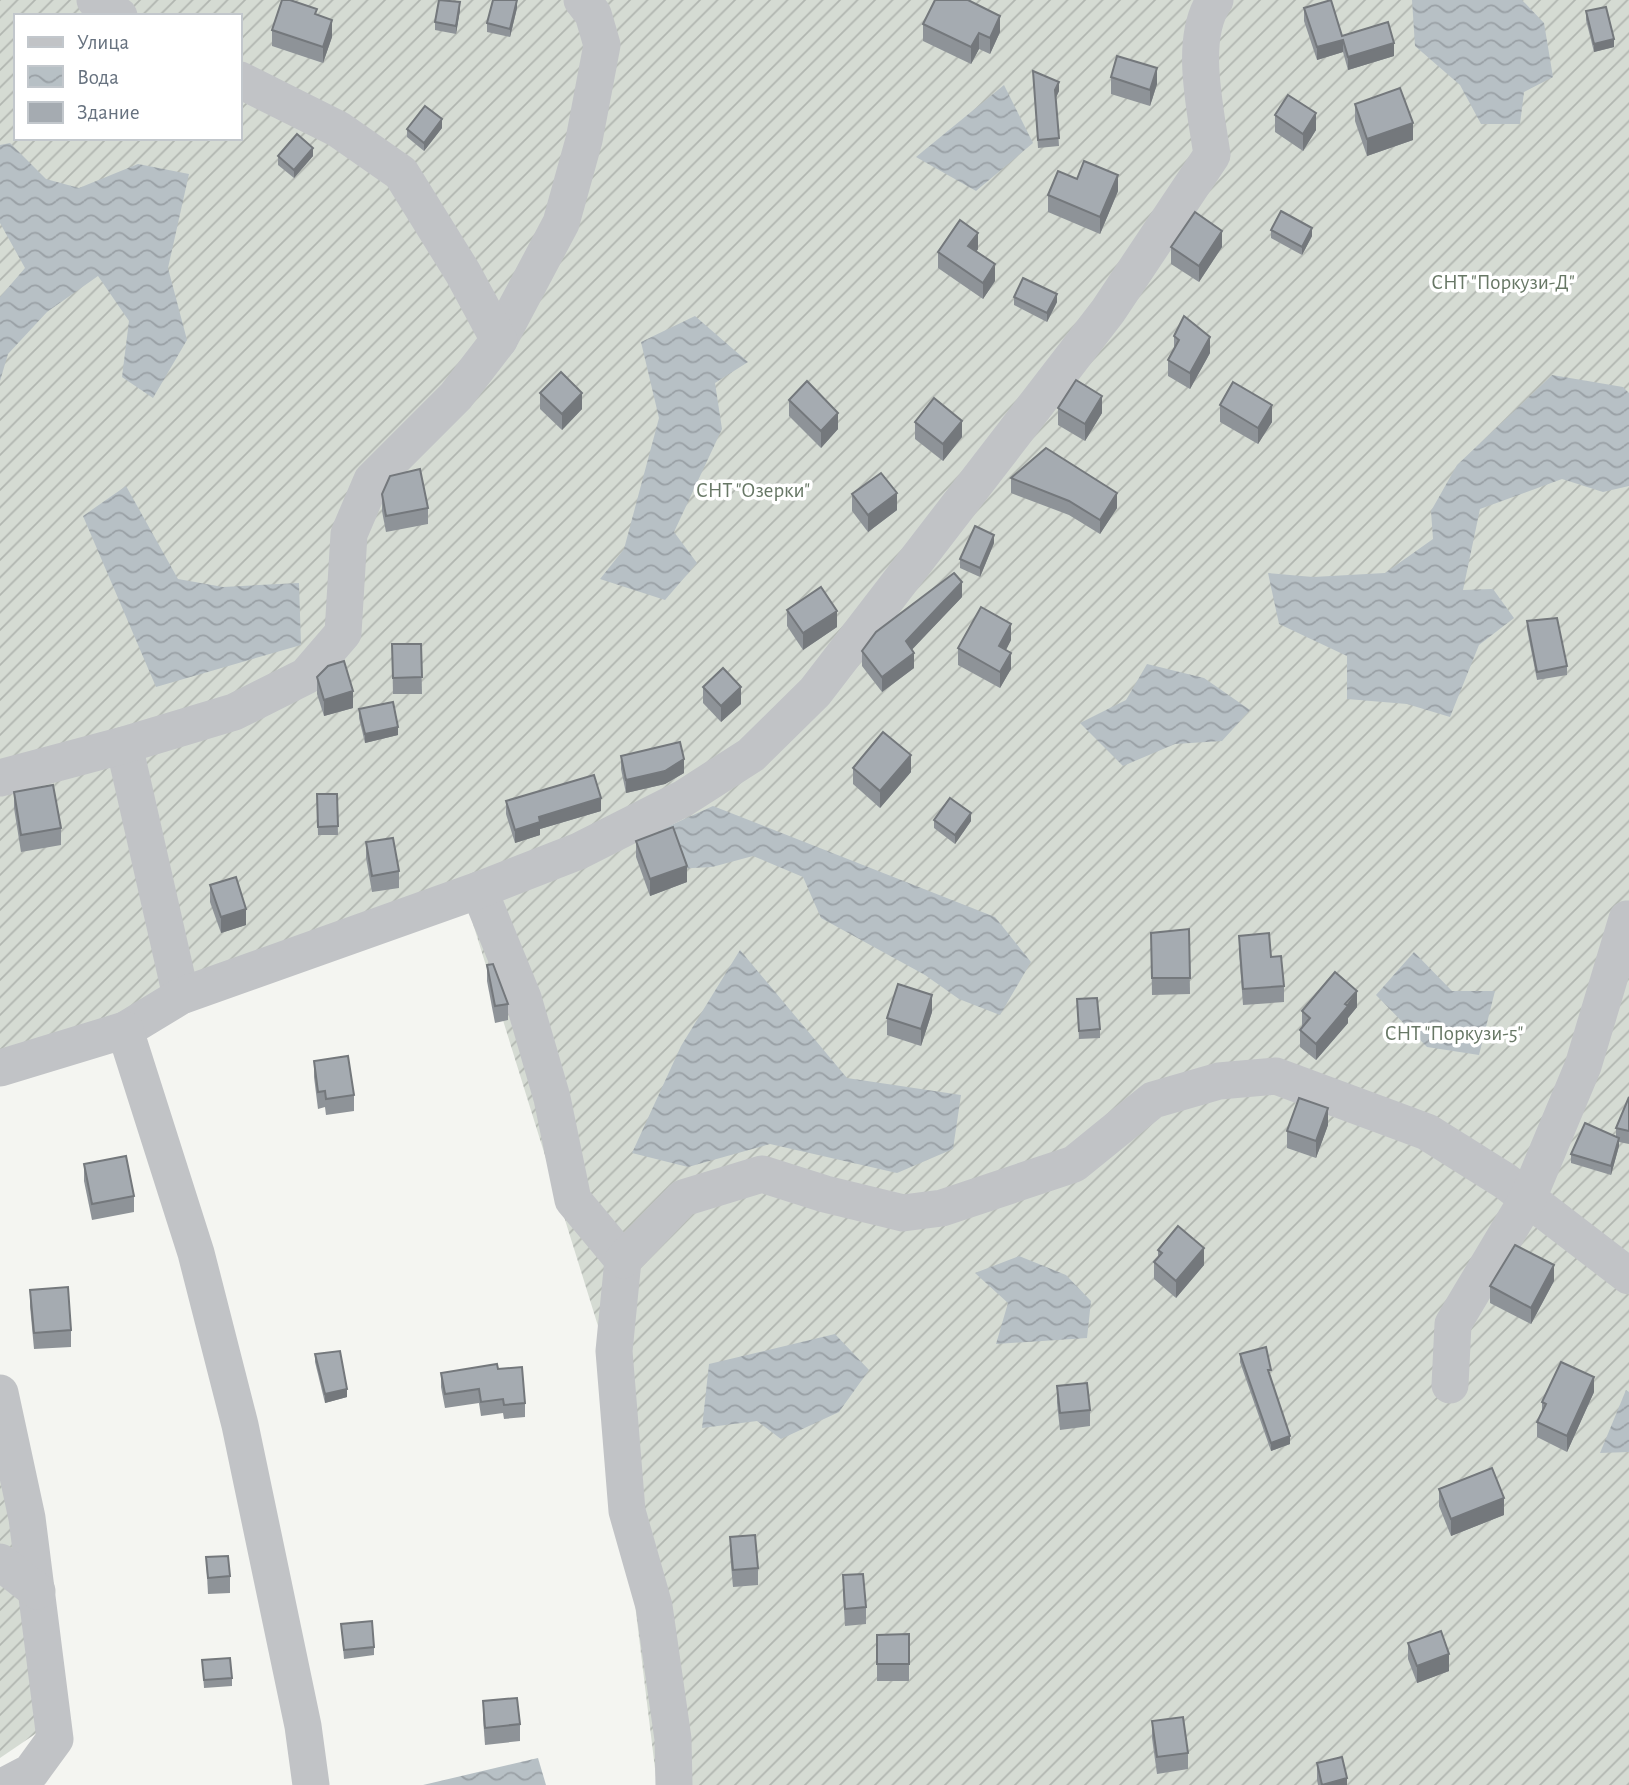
<svg xmlns="http://www.w3.org/2000/svg" width="1629" height="1785" font-family="'Alegreya Sans',sans-serif">
<defs>
<pattern id="garden-furrows" width="10" height="10" patternUnits="userSpaceOnUse" patternTransform="scale(1.75)"><rect width="10" height="10" fill="#d5dbd3"/><path d="M-1 1l2-2M0 10L10 0M9 11l2-2" fill="none" stroke="#b1b6b0"/></pattern>
<pattern id="water-waves" width="16" height="10" patternUnits="userSpaceOnUse" patternTransform="scale(1.75)"><rect width="16" height="10" fill="#b7c0c5"/><path d="M0 5q4-4 8 0t8 0" fill="none" stroke="#99a0a5"/></pattern>
</defs>
<rect width="100%" height="100%" fill="#f4f5f1"/>
<!-- garden -->
<g fill="url(#garden-furrows)" fill-rule="evenodd">
<path d="M0 0H1629V1785H657L603 1342 460 882 0 1063ZM16 16H240V138H16Z"/>
<polygon points="0,1457 44,1728 0,1758"/>
</g>
<!-- water -->
<g fill="url(#water-waves)">
<polygon points="1412,0 1522,0 1544,23 1553,77 1524,92 1520,124 1481,124 1460,85 1415,46"/>
<polygon points="1004,85 1033,143 976,191 916,157"/>
<polygon points="10,143 46,179 79,188 138,164 189,174 168,268 187,340 153,398 122,377 129,321 98,276 47,312 8,354 0,381 0,297 25,268 0,223 0,145"/>
<polygon points="695,316 748,362 715,383 722,429 674,532 697,563 665,600 600,579 624,549 659,418 641,342"/>
<polygon points="1552,375 1623,387 1629,393 1629,486 1603,492 1562,479 1480,509 1463,590 1493,589 1514,618 1479,645 1450,717 1407,704 1347,699 1347,656 1279,624 1268,573 1313,577 1385,573 1433,539 1431,511 1457,465"/>
<polygon points="126,486 178,579 223,587 299,583 301,645 156,687 83,516"/>
<polygon points="1147,664 1204,678 1250,710 1222,741 1175,744 1123,766 1080,723 1126,700"/>
<polygon points="713,806 995,917 1031,962 1000,1015 959,999 925,975 821,918 803,877 753,856 712,867 674,869 658,831"/>
<polygon points="740,950 847,1078 961,1095 953,1149 897,1173 770,1144 688,1167 632,1153 681,1046"/>
<polygon points="1414,952 1452,991 1495,991 1479,1055 1427,1047 1376,995"/>
<polygon points="1019,1256 1066,1275 1091,1301 1087,1338 996,1344 1008,1303 975,1273"/>
<polygon points="835,1334 869,1370 839,1412 781,1439 757,1421 702,1428 709,1364"/>
<polygon points="1626,1390 1629,1392 1629,1452 1600,1453"/>
<polygon points="538,1758 546,1785 423,1785"/>
</g>
<g fill="none" stroke-linecap="round" stroke-linejoin="round">
<!-- minor -->
<g stroke="#c1c3c6" stroke-width="37">
<polyline points="95,0 119,16"/>
<polyline points="499,340 561,223 584,140 602,45 593,14 582,0"/>
<polyline points="124,745 181,996"/>
<polyline points="0,778 124,745 234,712 306,676 343,633 349,534 372,480 456,396 499,340 463,273 401,173 338,129 240,80"/>
<polyline points="479,890 523,998 552,1098 573,1200 623,1260 614,1351 627,1511 654,1606 673,1739 674,1785"/>
<path d="M125 1030 181 996 479 890 579 851 684 798 751 755 815 692 1108 311 1212 155C1206 111 1188 38 1215 0"/>
<polyline points="0,1068 125,1030 196,1253 240,1425 303,1726 311,1785"/>
<polyline points="623,1260 683,1198 762,1174 825,1194 903,1213 942,1208 1074,1164 1153,1100 1219,1081 1276,1076 1427,1132 1505,1181 1629,1276"/>
<polyline points="1450,1385 1453,1324 1528,1198 1583,1066 1627,919"/>
<polyline points="0,1393 27,1518 55,1739 31,1772 6,1785"/>
<polyline points="0,1562 37,1591"/>
</g>
</g>
<!-- wall -->
<g fill="#8e9398">
<polygon points="517,8 510,37 487,32 487,23"/>
<polygon points="1304,8 1342,36 1394,56 1348,70 1343,52 1317,60 1304,21"/>
<polygon points="460,10 456,34 435,30 435,22"/>
<polygon points="1586,11 1614,47 1594,52 1586,20"/>
<polygon points="317,15 332,37 323,63 272,46 272,30"/>
<polygon points="923,24 1000,32 990,54 979,49 971,64 923,41"/>
<polygon points="1033,71 1059,91 1056,98 1059,146 1038,148"/>
<polygon points="1111,77 1157,84 1150,106 1111,94"/>
<polygon points="1355,104 1413,140 1367,156 1355,121"/>
<polygon points="1275,115 1316,130 1303,151 1275,132"/>
<polygon points="442,128 424,151 407,137 407,129"/>
<polygon points="278,156 313,156 294,178 278,165"/>
<polygon points="1077,179 1118,191 1100,234 1048,212 1048,195"/>
<polygon points="1271,230 1312,236 1302,255 1271,238"/>
<polygon points="1171,247 1222,247 1199,282 1171,264"/>
<polygon points="978,249 976,252 995,281 983,299 938,268 938,252"/>
<polygon points="1014,297 1057,302 1047,322 1014,305"/>
<polygon points="1174,336 1210,353 1190,389 1168,376 1168,360 1174,349"/>
<polygon points="540,393 582,409 562,430 540,409"/>
<polygon points="789,400 838,429 821,448 789,416"/>
<polygon points="1220,405 1272,422 1258,444 1220,422"/>
<polygon points="1058,408 1102,413 1085,441 1058,425"/>
<polygon points="915,422 962,437 943,461 915,439"/>
<polygon points="1011,478 1117,508 1100,534 1069,515 1011,493"/>
<polygon points="382,494 428,508 428,524 386,532 382,511"/>
<polygon points="852,494 897,510 868,532 852,511"/>
<polygon points="994,543 980,577 960,568 960,559"/>
<polygon points="962,597 912,649 914,668 882,692 862,666 862,651"/>
<polygon points="787,610 837,627 803,650 787,626"/>
<polygon points="1527,621 1567,666 1567,675 1537,680 1527,629"/>
<polygon points="1011,640 1006,650 1011,669 1000,688 958,665 958,648"/>
<polygon points="392,644 421,644 422,694 393,694"/>
<polygon points="317,677 353,708 324,716 317,694"/>
<polygon points="703,687 741,704 721,722 703,703"/>
<polygon points="359,709 398,735 365,743 359,718"/>
<polygon points="621,756 684,773 665,784 626,793 621,769"/>
<polygon points="853,768 911,772 880,808 853,784"/>
<polygon points="14,792 61,828 61,845 21,852 14,808"/>
<polygon points="317,794 337,794 338,835 318,835"/>
<polygon points="506,801 601,811 540,829 540,835 515,843 506,814"/>
<polygon points="934,820 971,821 955,844 934,828"/>
<polygon points="636,841 687,882 650,896 636,857"/>
<polygon points="366,842 399,871 399,888 372,892 366,858"/>
<polygon points="210,885 246,925 221,933 210,902"/>
<polygon points="1189,929 1190,994 1152,995 1151,933"/>
<polygon points="1239,936 1271,957 1284,986 1284,1002 1243,1005 1239,952"/>
<polygon points="487,965 508,1004 508,1020 495,1023 487,981"/>
<polygon points="1077,999 1100,1029 1100,1038 1079,1039"/>
<polygon points="1357,1007 1348,1018 1348,1023 1316,1060 1300,1047 1300,1030 1302,1027 1302,1011"/>
<polygon points="932,1012 921,1046 887,1035 887,1018"/>
<polygon points="314,1061 354,1095 354,1111 326,1115 325,1107 318,1109 314,1077"/>
<polygon points="1629,1097 1629,1144 1619,1142 1619,1146 1611,1175 1571,1163 1571,1154 1616,1136 1616,1128"/>
<polygon points="1328,1125 1316,1158 1287,1148 1287,1131"/>
<polygon points="84,1164 134,1196 134,1212 92,1220 84,1181"/>
<polygon points="1158,1250 1204,1265 1176,1298 1154,1279 1154,1262 1158,1258"/>
<polygon points="1554,1281 1531,1324 1490,1303 1490,1286"/>
<polygon points="30,1290 71,1330 71,1347 34,1349 30,1306"/>
<polygon points="315,1354 347,1397 325,1403 315,1362"/>
<polygon points="1240,1354 1271,1378 1270,1378 1290,1444 1271,1451 1240,1362"/>
<polygon points="498,1369 525,1403 525,1417 504,1419 503,1413 481,1416 479,1403 445,1408 441,1387 441,1373"/>
<polygon points="1057,1386 1090,1410 1090,1426 1060,1430 1057,1403"/>
<polygon points="1594,1392 1567,1452 1537,1437 1537,1422 1542,1412 1542,1402"/>
<polygon points="1439,1489 1504,1515 1451,1536 1439,1506"/>
<polygon points="730,1537 758,1568 758,1585 733,1587 730,1554"/>
<polygon points="206,1557 230,1576 230,1593 208,1594"/>
<polygon points="843,1575 866,1607 866,1624 845,1626 843,1592"/>
<polygon points="341,1624 374,1647 374,1655 344,1659"/>
<polygon points="909,1634 909,1681 877,1681 877,1635"/>
<polygon points="1408,1643 1449,1671 1417,1683 1408,1659"/>
<polygon points="202,1660 232,1678 232,1686 204,1688"/>
<polygon points="483,1701 520,1724 520,1741 485,1745 483,1718"/>
<polygon points="1152,1721 1188,1753 1188,1769 1157,1774 1152,1738"/>
<polygon points="1317,1763 1347,1785 1318,1785 1317,1780"/>
</g>
<!-- shaded-wall -->
<g fill="#74787c">
<polygon points="517,0 517,8 510,37 510,29"/>
<polygon points="460,2 460,10 456,34 456,26"/>
<polygon points="1000,16 1000,32 990,54 990,38"/>
<polygon points="332,20 332,37 323,63 323,47"/>
<polygon points="979,33 979,49 971,64 971,47"/>
<polygon points="1614,39 1614,47 1594,52 1594,44"/>
<polygon points="1343,40 1343,52 1317,60 1317,47"/>
<polygon points="1394,43 1394,56 1348,70 1348,57"/>
<polygon points="1157,68 1157,84 1150,106 1150,90"/>
<polygon points="1059,82 1059,91 1055,99 1055,90"/>
<polygon points="1316,113 1316,130 1303,151 1303,134"/>
<polygon points="442,119 442,128 424,151 424,143"/>
<polygon points="1413,123 1413,140 1367,156 1367,139"/>
<polygon points="313,148 313,156 294,178 294,170"/>
<polygon points="1118,175 1118,191 1100,234 1100,217"/>
<polygon points="1312,228 1312,236 1302,255 1302,247"/>
<polygon points="1222,231 1222,247 1199,282 1199,266"/>
<polygon points="978,233 978,249 968,263 968,246"/>
<polygon points="995,264 995,281 983,299 983,283"/>
<polygon points="1057,294 1057,302 1047,322 1047,313"/>
<polygon points="1210,337 1210,353 1190,389 1190,373"/>
<polygon points="582,393 582,409 562,430 562,414"/>
<polygon points="1102,396 1102,413 1085,441 1085,424"/>
<polygon points="1272,405 1272,422 1258,444 1258,428"/>
<polygon points="838,413 838,429 821,448 821,431"/>
<polygon points="962,421 962,437 943,461 943,444"/>
<polygon points="897,493 897,510 868,532 868,515"/>
<polygon points="1117,493 1117,508 1100,534 1100,520"/>
<polygon points="994,535 994,543 980,577 980,568"/>
<polygon points="962,582 962,597 906,656 906,641"/>
<polygon points="837,611 837,627 803,650 803,633"/>
<polygon points="1011,624 1011,640 999,663 999,646"/>
<polygon points="914,653 914,668 882,692 882,677"/>
<polygon points="1011,653 1011,669 1000,688 1000,672"/>
<polygon points="741,687 741,704 721,722 721,706"/>
<polygon points="353,691 353,708 324,716 324,700"/>
<polygon points="398,727 398,735 365,743 365,734"/>
<polygon points="911,755 911,772 880,808 880,791"/>
<polygon points="684,759 684,773 665,784 626,793 626,780"/>
<polygon points="601,798 601,811 540,829 540,835 515,843 515,830 539,817"/>
<polygon points="971,813 971,821 955,844 955,835"/>
<polygon points="687,866 687,882 650,896 650,879"/>
<polygon points="246,909 246,925 221,933 221,917"/>
<polygon points="1357,991 1357,1007 1348,1018 1348,1023 1316,1060 1316,1044"/>
<polygon points="932,995 932,1012 921,1046 921,1029"/>
<polygon points="1328,1108 1328,1125 1316,1158 1316,1141"/>
<polygon points="1619,1138 1619,1146 1611,1175 1611,1166"/>
<polygon points="1204,1248 1204,1265 1176,1298 1176,1281"/>
<polygon points="1554,1265 1554,1281 1531,1324 1531,1308"/>
<polygon points="1594,1377 1594,1392 1567,1452 1567,1436"/>
<polygon points="347,1389 347,1397 325,1403 325,1394"/>
<polygon points="1290,1436 1290,1444 1271,1451 1271,1443"/>
<polygon points="1504,1498 1504,1515 1451,1536 1451,1519"/>
<polygon points="1449,1654 1449,1671 1417,1683 1417,1666"/>
<polygon points="1347,1778 1347,1785 1322,1785"/>
</g>
<!-- building -->
<g fill="#a5abb1" stroke="#74787c" stroke-width="2">
<polygon points="282,0 290,0 317,9 315,14 332,20 323,47 272,30"/>
<polygon points="439,0 460,2 456,26 435,22"/>
<polygon points="493,0 517,0 510,29 487,23"/>
<polygon points="935,0 968,0 1000,16 990,38 979,33 971,47 923,24"/>
<polygon points="1331,0 1342,36 1388,22 1394,43 1348,57 1343,40 1317,47 1304,8"/>
<polygon points="1606,7 1614,39 1594,44 1586,11"/>
<polygon points="1117,56 1157,68 1150,90 1111,77"/>
<polygon points="1033,71 1059,82 1055,90 1059,138 1038,140"/>
<polygon points="1400,88 1413,123 1367,139 1355,104"/>
<polygon points="1288,95 1316,113 1303,134 1275,115"/>
<polygon points="425,106 442,119 424,143 407,129"/>
<polygon points="297,134 313,148 294,170 278,156"/>
<polygon points="1084,161 1118,175 1100,217 1048,195 1058,171 1077,179"/>
<polygon points="1281,211 1312,228 1302,247 1271,230"/>
<polygon points="1195,212 1222,231 1199,266 1171,247"/>
<polygon points="960,220 978,233 968,246 995,264 983,283 938,252"/>
<polygon points="1023,278 1057,294 1047,313 1014,297"/>
<polygon points="1184,316 1210,337 1190,373 1168,360 1179,340 1174,336"/>
<polygon points="561,372 582,393 562,414 540,393"/>
<polygon points="1076,380 1102,396 1085,424 1058,408"/>
<polygon points="807,381 838,413 821,431 789,400"/>
<polygon points="1233,382 1272,405 1258,428 1220,405"/>
<polygon points="934,398 962,421 943,444 915,422"/>
<polygon points="1046,448 1117,493 1100,520 1069,501 1011,478"/>
<polygon points="420,469 428,508 386,516 382,494 390,476"/>
<polygon points="881,473 897,493 868,515 852,494"/>
<polygon points="975,526 994,535 980,568 960,559"/>
<polygon points="954,573 962,582 906,641 914,653 882,677 862,651 876,632"/>
<polygon points="821,587 837,611 803,633 787,610"/>
<polygon points="981,607 1011,624 999,646 1011,653 1000,672 958,648"/>
<polygon points="1557,618 1567,666 1537,672 1527,621"/>
<polygon points="392,644 421,644 422,677 393,678"/>
<polygon points="344,661 353,691 324,700 317,677 328,666"/>
<polygon points="723,668 741,687 721,706 703,687"/>
<polygon points="393,702 398,727 365,734 359,709"/>
<polygon points="883,732 911,755 880,791 853,768"/>
<polygon points="680,742 684,759 665,771 626,780 621,756"/>
<polygon points="594,775 601,798 539,817 540,822 515,830 506,801"/>
<polygon points="53,785 61,828 21,835 14,792"/>
<polygon points="317,794 337,794 338,826 318,827"/>
<polygon points="950,798 971,813 955,835 934,820"/>
<polygon points="673,827 687,866 650,879 636,841"/>
<polygon points="393,838 399,871 372,876 366,842"/>
<polygon points="236,877 246,909 221,917 210,885"/>
<polygon points="1189,929 1190,978 1152,978 1151,933"/>
<polygon points="1269,933 1271,957 1281,956 1284,986 1243,989 1239,936"/>
<polygon points="493,964 508,1004 495,1006 487,965"/>
<polygon points="1335,972 1357,991 1345,1004 1348,1006 1316,1044 1300,1030 1310,1018 1302,1011"/>
<polygon points="898,984 932,995 921,1029 887,1018"/>
<polygon points="1097,998 1100,1029 1079,1031 1077,999"/>
<polygon points="348,1056 354,1095 326,1099 325,1091 318,1092 314,1061"/>
<polygon points="1629,1097 1629,1131 1616,1128"/>
<polygon points="1299,1098 1328,1108 1316,1141 1287,1131"/>
<polygon points="1585,1123 1619,1138 1611,1166 1571,1154"/>
<polygon points="126,1156 134,1196 92,1204 84,1164"/>
<polygon points="1178,1226 1204,1248 1176,1281 1154,1262 1162,1253 1158,1250"/>
<polygon points="1515,1245 1554,1265 1531,1308 1490,1286"/>
<polygon points="68,1287 71,1330 34,1333 30,1290"/>
<polygon points="1266,1347 1271,1370 1268,1370 1290,1436 1271,1443 1240,1354"/>
<polygon points="340,1351 347,1389 325,1394 315,1354"/>
<polygon points="1561,1362 1594,1377 1567,1436 1537,1422 1546,1404 1542,1402"/>
<polygon points="497,1364 498,1369 522,1367 525,1403 504,1405 503,1399 481,1402 479,1389 445,1394 441,1373"/>
<polygon points="1087,1383 1090,1410 1060,1413 1057,1386"/>
<polygon points="1492,1468 1504,1498 1451,1519 1439,1489"/>
<polygon points="755,1535 758,1568 733,1570 730,1537"/>
<polygon points="228,1556 230,1576 208,1578 206,1557"/>
<polygon points="863,1574 866,1607 845,1609 843,1575"/>
<polygon points="372,1621 374,1647 344,1650 341,1624"/>
<polygon points="1441,1631 1449,1654 1417,1666 1408,1643"/>
<polygon points="909,1634 909,1664 877,1664 877,1635"/>
<polygon points="230,1658 232,1678 204,1680 202,1660"/>
<polygon points="517,1698 520,1724 485,1728 483,1701"/>
<polygon points="1183,1717 1188,1753 1157,1757 1152,1721"/>
<polygon points="1342,1757 1347,1778 1322,1785 1317,1763"/>
</g>
<g text-anchor="middle" stroke-width="7" stroke-linejoin="round" paint-order="stroke">
<!-- park labels -->
<g font-size="21" fill="#677765" stroke="#fff">
<text x="1503" y="289">СНТ "Поркузи-Д"</text>
<text x="753" y="497">СНТ "Озерки"</text>
<text x="1454" y="1040">СНТ "Поркузи-5"</text>
</g>
</g>
<!-- legend -->
<rect x="14" y="14" width="228" height="126" fill="#ffffff" stroke="#c2c7cc" stroke-width="2"/>
<rect x="28" y="37" width="35" height="10" fill="#c1c3c6" stroke="#c2c7cc" stroke-width="2"/>
<text x="77" y="49" font-size="21" fill="#67727f">Улица</text>
<rect x="28" y="66" width="35" height="21" fill="url(#water-waves)" stroke="#c2c7cc" stroke-width="2"/>
<text x="77" y="84" font-size="21" fill="#67727f">Вода</text>
<rect x="28" y="102" width="35" height="21" fill="#a5abb1" stroke="#c2c7cc" stroke-width="2"/>
<text x="77" y="119" font-size="21" fill="#67727f">Здание</text>
</svg>
